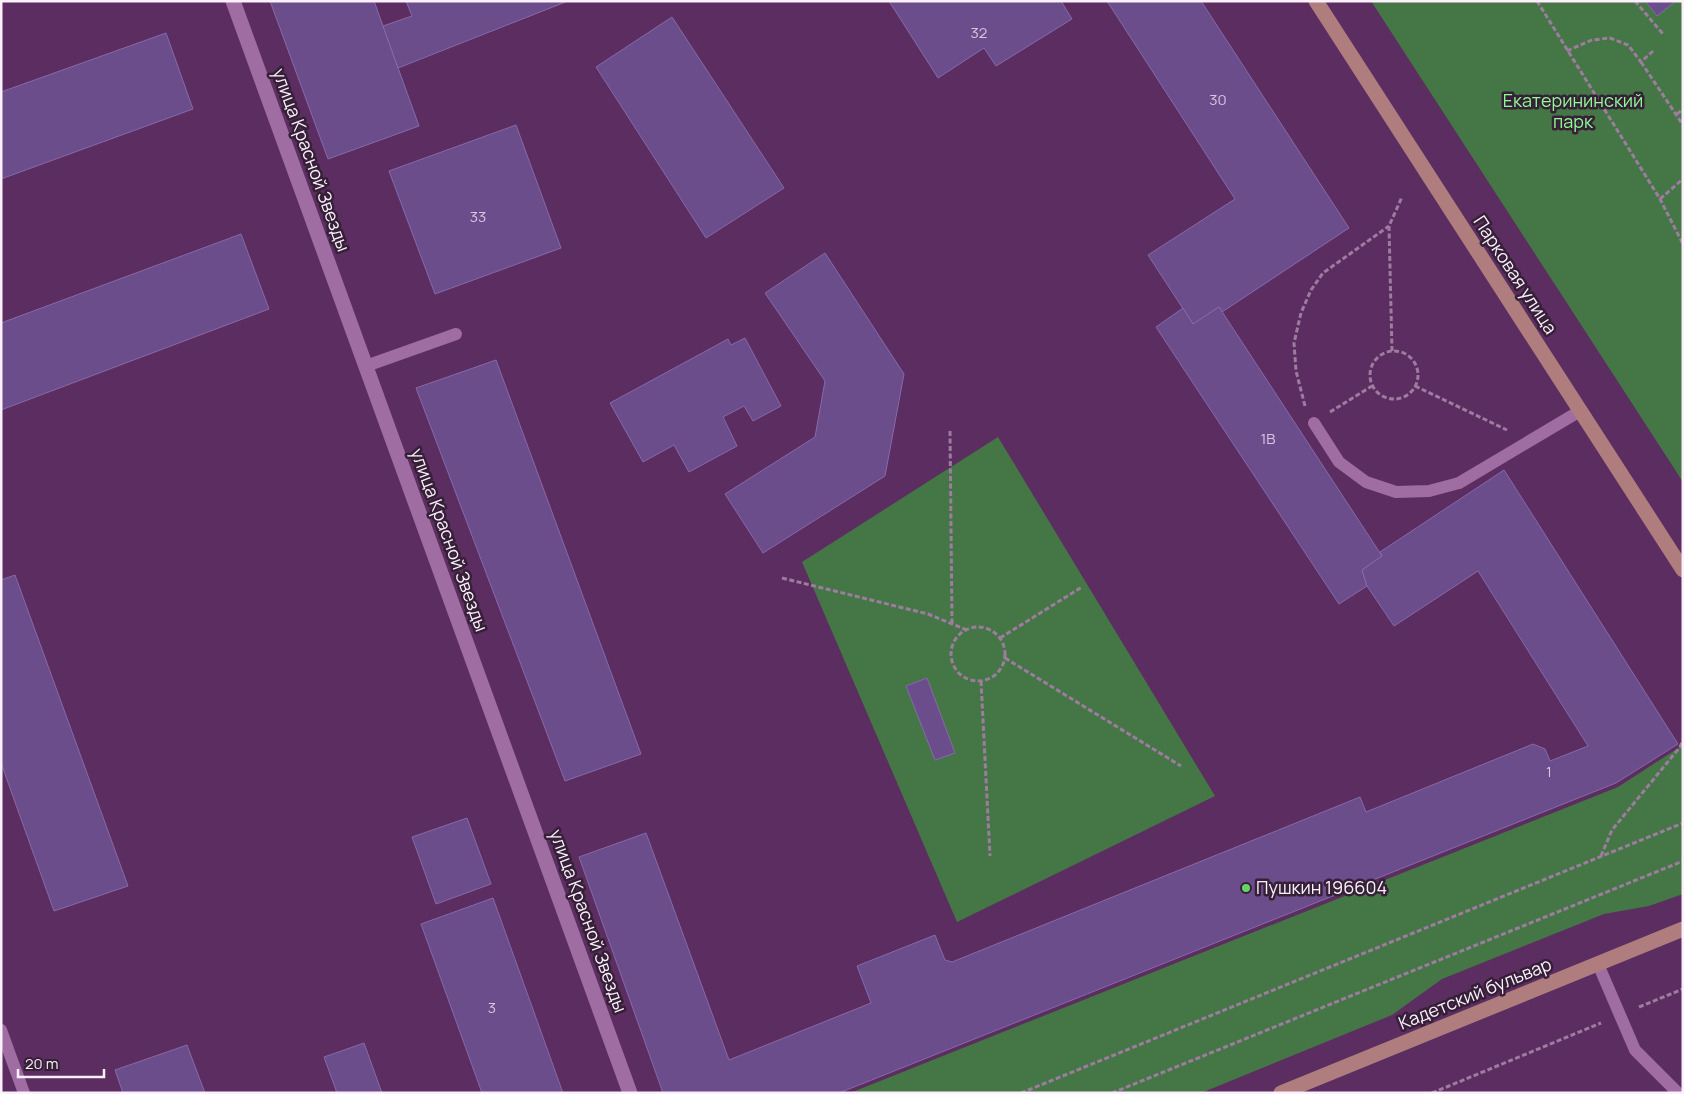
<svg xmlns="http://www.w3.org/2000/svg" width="1684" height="1094" font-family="Manrope,sans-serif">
<rect width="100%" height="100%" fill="#5c2d60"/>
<!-- green -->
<g fill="#457746">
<polygon points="1371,1 1683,1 1683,482"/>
<polygon points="998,437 1215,796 957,922 802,562"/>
<polygon points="1683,745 1683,894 1649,906 1604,914 1442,979 1392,1015 1201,1093 850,1093 1618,787"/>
</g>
<!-- building -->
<g fill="#6a4d8a" stroke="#876aa9">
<polygon points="270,1 374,1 419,126 328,159"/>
<polygon points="406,1 568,1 398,68 383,26 412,16"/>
<polygon points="889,1 1061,1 1072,19 996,66 984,48 938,78"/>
<polygon points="1107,1 1201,1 1349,228 1222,312 1219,307 1193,324 1148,255 1235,199"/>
<polygon points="1645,1 1676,1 1657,16"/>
<polygon points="672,17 784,188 706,238 596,67"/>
<polygon points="166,33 193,109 1,179 1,92"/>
<polygon points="516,125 561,248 435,294 389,171"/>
<polygon points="241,234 269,309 1,410 1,323"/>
<polygon points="825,253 904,374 885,476 763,553 725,494 815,437 825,381 765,293"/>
<polygon points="1219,307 1382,556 1362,570 1367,586 1339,604 1156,327 1183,308 1193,324"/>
<polygon points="745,338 781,406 753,421 744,406 723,417 737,446 689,472 674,445 643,462 610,403 728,339 731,345"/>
<polygon points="496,360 641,754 565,781 416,388"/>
<polygon points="1504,470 1678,744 1616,783 839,1093 663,1093 579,857 646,833 729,1060 871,1003 857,966 935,935 945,960 952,962 1360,797 1366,812 1533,744 1545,749 1550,761 1588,746 1478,571 1394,626 1367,586 1362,570 1382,556 1380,552"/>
<polygon points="15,575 128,886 54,911 1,763 1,580"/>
<polygon points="927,678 955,753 935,760 906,686"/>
<polygon points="467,818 491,884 436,904 412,837"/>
<polygon points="493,898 563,1093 482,1093 421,924"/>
<polygon points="364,1043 382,1093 337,1093 324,1057"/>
<polygon points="187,1045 205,1093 123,1093 115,1070"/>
</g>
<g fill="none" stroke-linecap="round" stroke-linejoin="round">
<!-- path -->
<g stroke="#9d7ca0" stroke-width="3" stroke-dasharray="5 2.5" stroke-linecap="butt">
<polyline points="1537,1 1660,199 1683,244"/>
<polyline points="1635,1 1663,34"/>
<polyline points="1567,51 1592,40 1610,38 1628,45 1641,62 1653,51"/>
<polyline points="1641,62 1683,125"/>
<polyline points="1677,114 1683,109"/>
<polyline points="1660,199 1683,179"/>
<polyline points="1392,351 1389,226 1402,197"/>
<circle cx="1394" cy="375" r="24"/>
<polyline points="1415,386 1507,430"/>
<polyline points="1305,406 1296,371 1294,343 1301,313 1311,290 1323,273 1389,226"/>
<polyline points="1330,412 1372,386"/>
<polyline points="950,431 952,624"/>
<polyline points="782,578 928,614 967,630"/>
<circle cx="978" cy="654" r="27"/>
<polyline points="1000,638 1082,587"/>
<polyline points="1005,658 1181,766"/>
<polyline points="981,681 990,856"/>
<polyline points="1601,856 1612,830 1680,747 1683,740"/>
<polyline points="1639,1007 1683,989"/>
<polyline points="1021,1093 1683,823"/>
<polyline points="1112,1093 1683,861"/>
<polyline points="1432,1093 1601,1023"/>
</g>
<!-- lane -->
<g stroke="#a06da3" stroke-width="12">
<polyline points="366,366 456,334"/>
<polyline points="1314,423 1339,462 1366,482 1396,492 1429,491 1459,483 1580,411"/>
<polyline points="1598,964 1635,1050 1678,1093"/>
<polyline points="1,1030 24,1093"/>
</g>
<!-- street -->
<polyline stroke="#a06da3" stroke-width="15" points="233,1 630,1093"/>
<!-- secondary -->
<g stroke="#af7d7e" stroke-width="15">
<polyline points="1316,1 1683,570"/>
<polyline points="1281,1093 1683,929"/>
</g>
</g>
<!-- markers -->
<circle fill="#63d468" stroke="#352037" stroke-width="2" cx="1246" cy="888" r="5"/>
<g text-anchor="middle" stroke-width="5" stroke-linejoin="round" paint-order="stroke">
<!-- number labels -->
<g font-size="15" fill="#d7c7e0">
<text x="979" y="38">32</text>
<text x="1218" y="105">30</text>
<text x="478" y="222">33</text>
<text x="1268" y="444">1В</text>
<text x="1549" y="777">1</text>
<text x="492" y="1013">3</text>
</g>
<!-- park labels -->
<g font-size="18" fill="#8efc91" stroke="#352037">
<text x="1573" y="107">Екатерининский<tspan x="1573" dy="21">парк</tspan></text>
</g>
<!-- street labels -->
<g font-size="18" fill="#fbf0fc" stroke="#352037">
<text transform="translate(311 160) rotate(70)" y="6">улица Красной Звезды</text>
<text transform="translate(1515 275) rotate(57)" y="6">Парковая улица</text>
<text transform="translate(449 540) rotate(70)" y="6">улица Красной Звезды</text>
<text transform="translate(588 921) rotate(70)" y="6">улица Красной Звезды</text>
<text transform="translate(1475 994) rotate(-22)" y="6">Кадетский бульвар</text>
</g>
<!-- poi labels -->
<g font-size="18" fill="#fbf0fc" stroke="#352037" text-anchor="start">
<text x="1256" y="894">Пушкин 196604</text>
</g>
</g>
<!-- border -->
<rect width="1684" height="1094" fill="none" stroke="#fbf0fc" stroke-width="5"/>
<!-- scale -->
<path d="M18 1069v8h86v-8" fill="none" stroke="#fbf0fc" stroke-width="2.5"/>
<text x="25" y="1069" font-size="15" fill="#fbf0fc" stroke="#352037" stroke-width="4" paint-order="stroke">20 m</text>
</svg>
